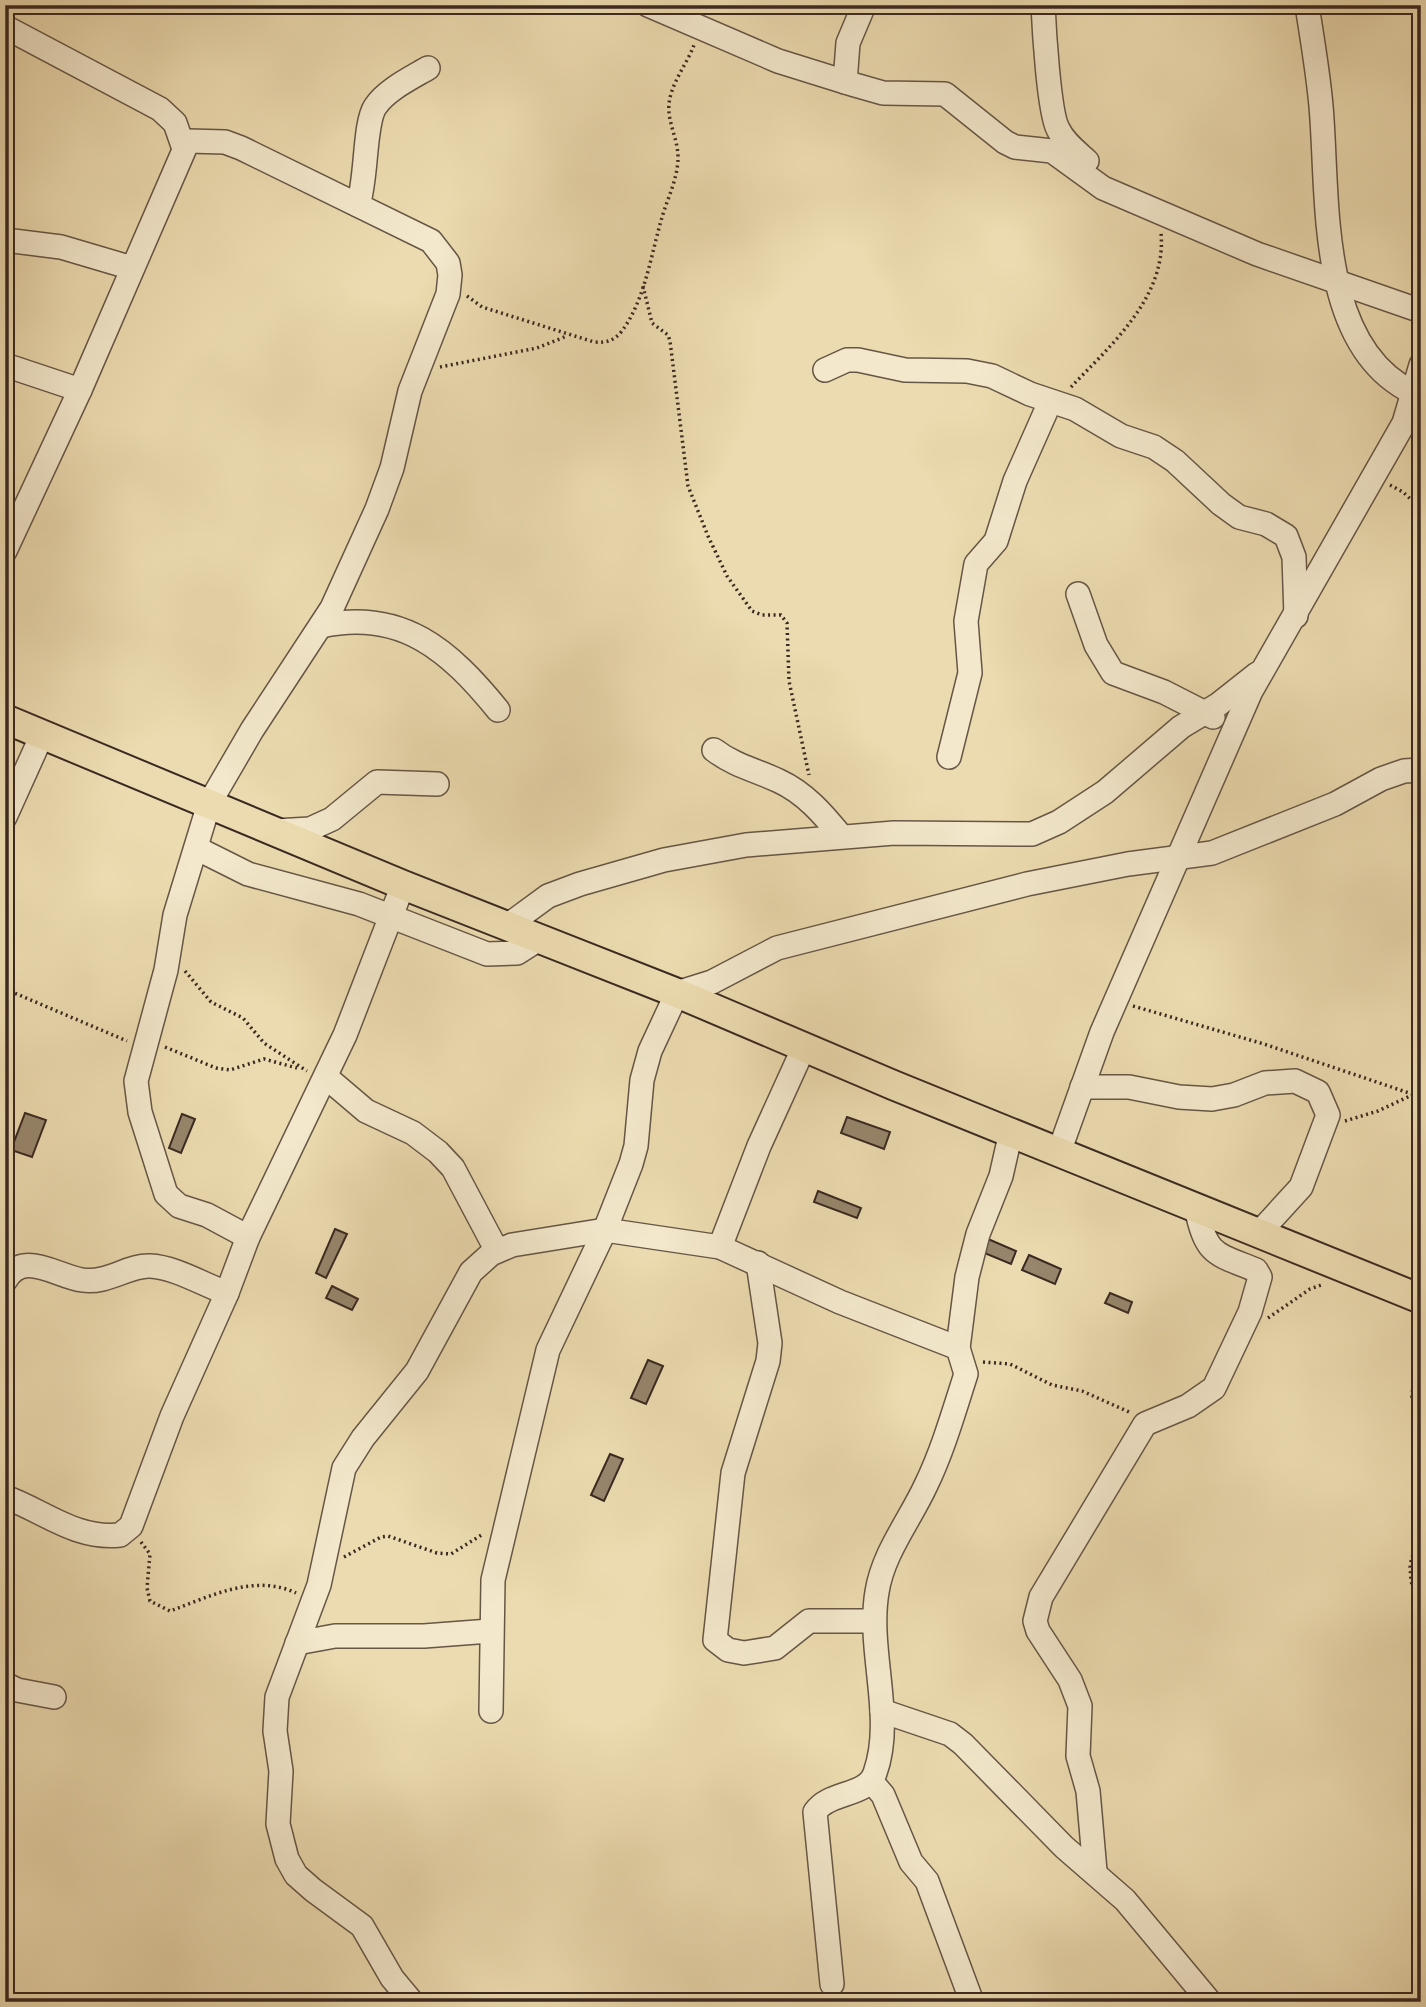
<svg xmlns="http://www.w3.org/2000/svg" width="1426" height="2007" font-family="'Gentium Book Plus',serif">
<rect width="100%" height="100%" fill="#ecdbb0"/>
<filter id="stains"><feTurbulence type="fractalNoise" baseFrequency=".00286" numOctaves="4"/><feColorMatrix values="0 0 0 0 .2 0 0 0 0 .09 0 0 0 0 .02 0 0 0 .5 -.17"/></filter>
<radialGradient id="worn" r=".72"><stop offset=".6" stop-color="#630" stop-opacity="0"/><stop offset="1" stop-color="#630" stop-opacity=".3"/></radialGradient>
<!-- building -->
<g fill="#97866c" stroke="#3a2922" stroke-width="2">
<polygon points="25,1113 46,1120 32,1157 11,1150"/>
<polygon points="182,1114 195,1119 181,1153 169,1148"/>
<polygon points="847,1117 890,1132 884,1149 841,1133"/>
<polygon points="818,1191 861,1208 857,1218 814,1202"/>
<polygon points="335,1229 347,1234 326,1278 316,1273"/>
<polygon points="988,1239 1016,1251 1011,1264 982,1252"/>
<polygon points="1029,1255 1061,1269 1055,1284 1022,1270"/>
<polygon points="332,1286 358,1299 352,1310 326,1298"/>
<polygon points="1110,1293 1132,1302 1128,1313 1105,1303"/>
<polygon points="648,1360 663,1366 646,1404 631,1398"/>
<polygon points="610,1454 623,1459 604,1501 591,1495"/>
</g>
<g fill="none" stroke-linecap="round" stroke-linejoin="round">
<defs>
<g id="minor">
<polyline points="648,5 778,61 855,85 883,93 945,94 1005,142 1015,147 1052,151 1103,188 1257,254 1421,311"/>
<path d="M1043 5C1044 28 1049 113 1058 129 1064 142 1076 151 1087 161"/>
<path d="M1307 5C1312 38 1318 72 1321 106 1329 195 1316 345 1412 392"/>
<polyline points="5,27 160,109 175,123 183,146"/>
<polyline points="845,82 848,43 864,5"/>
<path d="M358 205C367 179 364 124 375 107 386 90 411 78 428 68"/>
<polyline points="5,240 61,247 132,268"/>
<polyline points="5,365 80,390"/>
<polyline points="825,370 847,360 858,360 905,370 967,371 992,376 1030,394 1075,409 1121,436 1154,447 1175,461 1221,504 1239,517 1266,524 1286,536 1294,557 1296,616"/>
<polyline points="5,551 80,390 188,141 225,142 241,148 431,241 448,263 450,275 448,294 410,391 392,468 377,509 332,608 252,730 209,804 175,915 166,970 136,1081 140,1112 166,1194 179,1206 207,1215 248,1237"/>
<polyline points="1078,594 1096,645 1113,673 1164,692 1213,717"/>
<path d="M321 626C402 608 450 651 498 710"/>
<path d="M714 750C735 766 756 770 779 781 805 793 823 814 841 836"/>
<polyline points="949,757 970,673 966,621 976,564 996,541 1015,481 1050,402"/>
<polyline points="5,817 42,735"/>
<polyline points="275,831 310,829 332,819 377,782 437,784"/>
<polyline points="196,848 248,874 359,904 487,954 517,953 539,939"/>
<polyline points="507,926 548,896 580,884 664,860 746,845 894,833 1032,834 1059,822 1105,792 1181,727 1219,704 1257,674"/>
<polyline points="326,1077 366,1111 413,1133 438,1152 453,1168 497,1251"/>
<polyline points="1082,1087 1129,1087 1179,1097 1212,1099 1234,1095 1265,1083 1295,1081 1318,1092 1328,1115 1301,1187 1258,1234"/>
<polyline points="1059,1152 1102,1032 1251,691 1404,423 1421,365"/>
<polyline points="720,1247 759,1146 804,1047"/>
<polyline points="758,1263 770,1343 768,1361 733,1473 715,1640 728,1650 744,1653 775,1648 809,1621 874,1621"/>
<path d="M5 1281C22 1249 56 1276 82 1280 108 1284 128 1265 150 1266 175 1267 204 1285 227 1293"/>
<polyline points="958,1348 967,1277 978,1234 1001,1176 1011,1132"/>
<path d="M5 1497C44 1511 76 1540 120 1535L131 1526 172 1416 227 1293 248 1237 345 1035 403 885"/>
<polyline points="297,1643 335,1636 424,1636 490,1631"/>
<polyline points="5,1684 17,1690 54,1697"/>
<polyline points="491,1711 493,1580 548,1350 605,1230 631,1164 636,1146 642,1080 650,1051 677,993 712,982 777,948 1027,884 1128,864 1212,853 1335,804 1381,779 1404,771 1421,770"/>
<polyline points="882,1711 950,1734 963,1744 1064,1847 1125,1900 1210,2002"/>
<polyline points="871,1781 883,1795 911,1862 927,1881 972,2002"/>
<path d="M1095 1871 1088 1791 1078 1756 1080 1706 1070 1680 1038 1631 1035 1621 1041 1597 1145 1424 1188 1406 1214 1388 1250 1312 1260 1277 1256 1270C1214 1253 1207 1256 1196 1208"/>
<path d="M412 2002 392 1978 362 1926 313 1890 296 1875 287 1859 278 1824 281 1771 275 1731 277 1697 319 1585 344 1468 363 1438 417 1371 471 1272 491 1254 512 1245 605 1230 720 1247 840 1302 958 1348 966 1374C954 1411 943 1450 926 1485 910 1520 883 1553 877 1592 867 1651 895 1717 875 1773 867 1797 829 1791 815 1812L832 1984"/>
</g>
<polyline id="major" points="5,719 403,885 677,993 893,1085 1421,1299"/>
</defs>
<!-- minor casing -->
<use href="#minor" stroke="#665646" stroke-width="26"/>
<!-- major casing -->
<use href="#major" stroke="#3a2922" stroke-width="32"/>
<!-- path -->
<g stroke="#3a2922" stroke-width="3.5" stroke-dasharray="2 3.5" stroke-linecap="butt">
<polyline points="643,286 652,323 668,335 670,341 688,486 708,536 727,576 752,611 762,615 781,615 787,623 789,681 809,775"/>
<path d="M467 296 482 307 594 342C606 343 614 341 622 331 646 298 651 253 663 214 669 195 678 177 678 157 678 139 667 121 669 104 671 83 687 64 694 45"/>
<polyline points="440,367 537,348 567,336"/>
<path d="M1071 387C1110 346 1167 297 1161 233"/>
<polyline points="1390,485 1403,492 1421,509"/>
<polyline points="185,971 211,1002 243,1018 264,1043 307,1071"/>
<polyline points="5,989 127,1041"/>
<polyline points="1133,1006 1264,1044 1421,1097"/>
<polyline points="165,1047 216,1068 230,1070 264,1059 297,1068"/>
<polyline points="1345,1121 1378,1111 1412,1095"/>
<polyline points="1268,1318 1310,1289 1324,1284"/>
<polyline points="1419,1319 1412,1397 1421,1464"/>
<polyline points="983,1362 1010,1364 1052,1385 1082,1391 1129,1412"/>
<polyline points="1421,1507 1415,1524 1416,1544 1410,1565 1411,1581 1421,1611"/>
<path d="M141 1542 150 1554 147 1588 150 1601 170 1611C209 1597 254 1573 296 1593"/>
<polyline points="344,1557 381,1537 388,1536 437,1553 451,1554 483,1534"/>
</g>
<!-- minor -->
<use href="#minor" stroke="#f3e8cc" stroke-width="23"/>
<!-- major -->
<use href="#major" stroke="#ecdbb0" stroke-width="28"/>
</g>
<!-- margin -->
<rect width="1426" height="2007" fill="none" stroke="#ecdbb0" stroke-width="28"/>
<rect x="7" y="7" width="1412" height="1993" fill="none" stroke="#3a2922" stroke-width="3.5"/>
<rect x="14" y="14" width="1398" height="1979" fill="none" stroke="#3a2922" stroke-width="2"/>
<rect width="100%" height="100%" filter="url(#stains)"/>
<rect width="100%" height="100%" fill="url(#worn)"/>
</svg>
